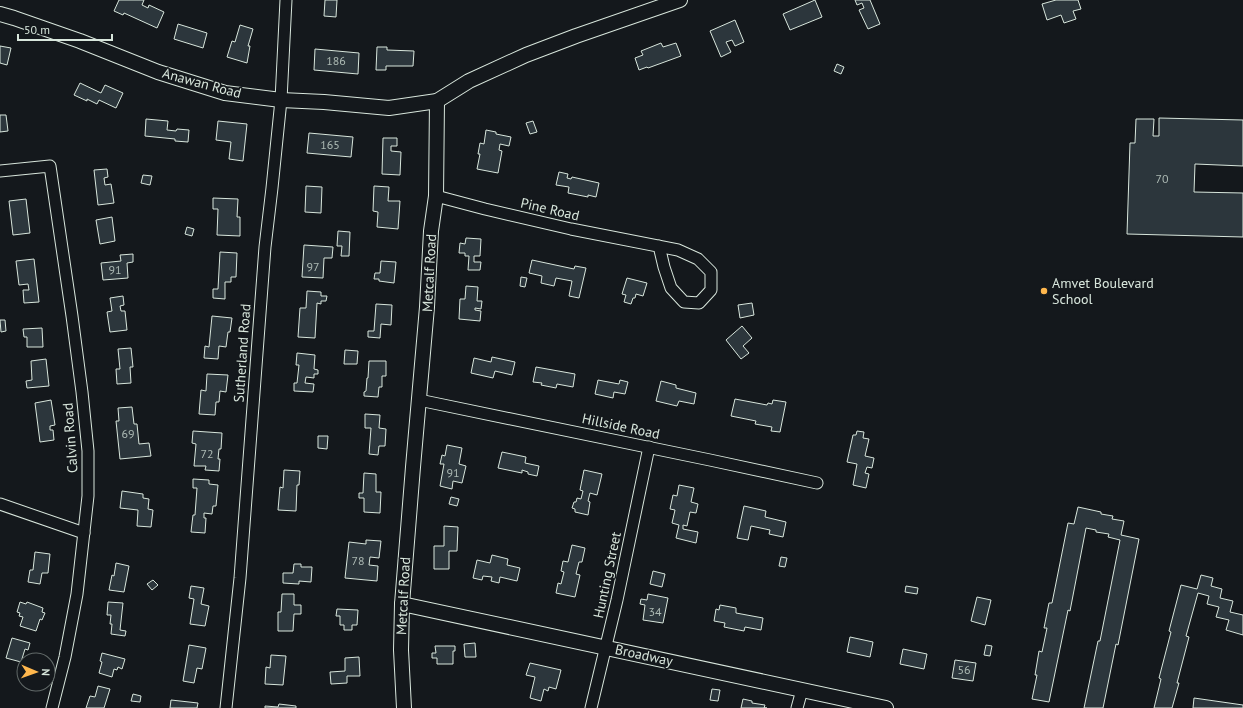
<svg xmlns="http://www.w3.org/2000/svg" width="1243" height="708" font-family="'PT Sans',sans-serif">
<rect width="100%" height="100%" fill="#14181c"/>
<!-- building -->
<g fill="#2c363c" stroke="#d8e6dc">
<polygon points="119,0 144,0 142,5 148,8 149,5 164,12 157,28 124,13 123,15 114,11"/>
<polygon points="325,0 337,0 336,17 324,16"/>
<polygon points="815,0 822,17 790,30 783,14"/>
<polygon points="855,0 870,0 880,24 868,29 859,10 864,8 862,3 857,5"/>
<polygon points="1056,0 1078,0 1081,9 1073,11 1076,19 1064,23 1061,15 1047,20 1042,4"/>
<polygon points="735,20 744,42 735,46 732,40 726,42 731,52 721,57 710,31"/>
<polygon points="178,24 207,33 203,48 174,39"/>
<polygon points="240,25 253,29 248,46 250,46 247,63 227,57 232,41 235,42"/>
<polygon points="661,43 663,47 676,43 681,56 648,68 647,67 639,70 635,58 643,55 641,51"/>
<polygon points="0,46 11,48 7,65 0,63"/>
<polygon points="377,47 387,47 387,50 414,51 413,66 386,66 386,70 376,70"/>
<polygon points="315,49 359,53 358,74 314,70"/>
<polygon points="837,64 844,67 841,74 834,71"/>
<polygon points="80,83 101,93 105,85 123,93 116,108 99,100 97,104 87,99 87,101 74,95"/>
<polygon points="0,115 6,115 8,131 0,132"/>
<polygon points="1159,118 1243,120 1243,166 1195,164 1194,192 1243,193 1243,237 1127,234 1130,143 1135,143 1136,119 1154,119 1153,136 1159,136"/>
<polygon points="146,119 168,121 167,130 176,131 177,129 189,130 188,142 175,141 175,139 145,136"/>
<polygon points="218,121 247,124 243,161 229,159 231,142 216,140"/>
<polygon points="533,121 537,132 530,134 526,123"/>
<polygon points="486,130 496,132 496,134 511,137 509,146 500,144 499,150 502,151 498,173 477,169 480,154 478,154 480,143 484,144"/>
<polygon points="309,133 353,137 351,157 307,153"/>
<polygon points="383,138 397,138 397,146 391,146 391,151 401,152 400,175 382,174"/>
<polygon points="107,169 108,177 104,178 105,185 111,184 114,203 98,205 94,170"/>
<polygon points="559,172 568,174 567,178 571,179 572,177 599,183 596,197 588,195 588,197 568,193 569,187 556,185"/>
<polygon points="143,175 152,176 150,185 141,183"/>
<polygon points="306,186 322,187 321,213 305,212"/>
<polygon points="374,186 389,187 388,201 400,201 398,229 377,227 378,212 373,211"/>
<polygon points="213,198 238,199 237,217 240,217 240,236 217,235 218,209 213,209"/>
<polygon points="26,199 30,233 13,235 9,201"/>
<polygon points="112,217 115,241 100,244 96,220"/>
<polygon points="187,227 194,229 192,236 185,234"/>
<polygon points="338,231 350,232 349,256 341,256 342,246 337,246"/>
<polygon points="466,238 481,239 480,256 474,256 474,262 481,262 480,270 468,270 469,256 465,256 465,253 459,253 460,243 465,244"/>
<polygon points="304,245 333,247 332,258 324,258 323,278 302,277"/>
<polygon points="220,252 237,253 236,277 231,277 231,282 225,282 225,299 213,298 213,289 218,289"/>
<polygon points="133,254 133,262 127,263 128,278 103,280 101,263 121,261 120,255"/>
<polygon points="34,259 39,302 24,303 23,290 29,290 28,284 19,285 16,261"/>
<polygon points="532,260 574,269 575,266 586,268 579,298 569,296 572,281 556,278 554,286 541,283 542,276 529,273"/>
<polygon points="381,261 396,262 394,283 379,281 379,279 374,279 375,273 380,273"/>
<polygon points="521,277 527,278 525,287 520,286"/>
<polygon points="627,278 647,283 643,296 636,294 635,298 633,298 631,304 624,302 626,295 622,294"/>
<polygon points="466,286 478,287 477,301 482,301 481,309 475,308 475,310 481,311 480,321 459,319 460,299 465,299"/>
<polygon points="307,291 321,292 321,296 327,296 326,301 321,301 321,304 317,303 315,338 298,337 300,308 306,308"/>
<polygon points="123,296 124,305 120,306 121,311 125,311 127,330 110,332 107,312 112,311 110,298"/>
<polygon points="752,303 754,315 740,318 738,305"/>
<polygon points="376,304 392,305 391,325 381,324 380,338 368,337 368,331 374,331"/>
<polygon points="212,316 232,318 230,332 228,332 226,347 219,346 218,359 204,358 205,346 209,347"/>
<polygon points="0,320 5,320 6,331 1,332"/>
<polygon points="742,326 752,338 743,346 749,353 741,359 726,340"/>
<polygon points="42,328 43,347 27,347 27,337 24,337 23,329"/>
<polygon points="131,348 133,367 130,367 131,383 117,384 116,369 120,369 118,349"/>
<polygon points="345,350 358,351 357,364 344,364"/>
<polygon points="297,353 315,355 314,369 318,370 318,374 314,374 314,378 306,377 305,383 314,384 313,392 294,391 294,383 297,383 299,365 296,365"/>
<polygon points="492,357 515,362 512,375 495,371 493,378 471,373 474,358 491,362"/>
<polygon points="46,359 49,386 27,388 26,381 32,380 31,361"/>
<polygon points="369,361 386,361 386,376 382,376 382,387 379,387 378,397 364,396 364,392 366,391 367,378 368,378"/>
<polygon points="536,367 575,374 573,387 557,384 556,388 541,385 542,383 533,382"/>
<polygon points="207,374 228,375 226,392 220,391 219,402 216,402 215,415 199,414 201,390 206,391"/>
<polygon points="598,380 619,384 620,380 628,382 625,394 614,392 613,398 595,394"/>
<polygon points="661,381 676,385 676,388 696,393 694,404 679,401 677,406 656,401"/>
<polygon points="735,399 767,405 768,403 772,404 773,400 786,402 780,432 771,431 772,427 755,424 756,421 731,416"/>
<polygon points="51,400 55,425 50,426 50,430 53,430 54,440 40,442 35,403"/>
<polygon points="132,407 134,424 137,424 139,444 149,443 151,456 120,459 116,421 119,421 118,408"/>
<polygon points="365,414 380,415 379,428 386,429 385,446 379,446 378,455 369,454 371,428 365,428"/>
<polygon points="193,431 222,433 221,449 219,449 218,459 220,459 219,471 205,470 206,466 194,466 196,444 192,443"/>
<polygon points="857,431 864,432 863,438 869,439 865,456 874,458 872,468 867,467 865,473 869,474 866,488 853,485 857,464 847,462 853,435 856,435"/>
<polygon points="318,436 328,436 327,449 318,448"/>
<polygon points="447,445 462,448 459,464 466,466 462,483 453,481 452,489 440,486 444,464 440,464 442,455 445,456"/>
<polygon points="502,452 526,457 525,463 539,466 537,476 528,474 528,472 522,470 522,473 498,468"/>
<polygon points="284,470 300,471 299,485 297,485 296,511 278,510 280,487 283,488"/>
<polygon points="584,470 602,474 597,495 590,493 588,501 590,502 588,515 575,512 575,509 572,508 574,502 576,502 577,498 581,499 583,491 580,490"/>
<polygon points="364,473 376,474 376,492 381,492 380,513 364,512 364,498 359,498 359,493 363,493"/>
<polygon points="193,479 209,480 209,484 218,485 216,506 213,506 212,514 204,513 204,518 206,518 205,533 191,532 193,515 195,515 197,488 193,488"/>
<polygon points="679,485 694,488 691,502 698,504 696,513 690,512 687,526 683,525 683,529 698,532 696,543 676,538 679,525 672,523 675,510 670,509 673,495 677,496"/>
<polygon points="122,491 143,494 143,498 149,499 148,509 153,510 151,527 137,526 138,510 120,508"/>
<polygon points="451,497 459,499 457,506 449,504"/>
<polygon points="744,506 766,511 765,517 786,522 783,537 769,534 770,530 751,526 748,540 737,538"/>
<polygon points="1078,507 1101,512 1101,514 1113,516 1112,519 1124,521 1121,535 1139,539 1118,645 1116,644 1103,708 1084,708 1098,641 1100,641 1120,540 1108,537 1109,534 1096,532 1096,530 1086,528 1070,611 1068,610 1049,702 1032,699 1037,675 1035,675 1039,651 1042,652 1047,628 1044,628 1049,603 1052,603 1068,523 1074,524"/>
<polygon points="444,526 458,527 457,551 449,551 449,569 434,569 434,546 444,546"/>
<polygon points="366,540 381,541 379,558 370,557 369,565 378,566 377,581 345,578 349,542 366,544"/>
<polygon points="572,545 585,548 582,562 579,562 576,574 580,575 575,597 556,593 558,583 561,584 564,572 561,571 563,561 568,562"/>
<polygon points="35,552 50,554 48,573 42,573 40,584 28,582 30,570 33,570"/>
<polygon points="492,555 508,559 507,565 520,568 517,581 500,577 499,583 491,581 492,577 483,576 482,580 473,578 477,560 490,563"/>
<polygon points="781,557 787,558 785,567 779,566"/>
<polygon points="116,563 129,566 124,592 109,590 112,575 114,576"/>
<polygon points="294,564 301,564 301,567 312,567 311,582 299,581 299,584 283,583 283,573 293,573"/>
<polygon points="653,571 665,574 662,587 650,584"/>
<polygon points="1201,575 1213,578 1211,586 1222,589 1220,598 1233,601 1230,612 1243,615 1243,635 1226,630 1229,620 1216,617 1219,607 1207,604 1209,596 1198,593 1186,636 1189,637 1177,683 1179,683 1172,708 1154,708 1161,679 1159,678 1171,632 1169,631 1181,585 1197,589"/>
<polygon points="153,580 158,585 152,590 147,584"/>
<polygon points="191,586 204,588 201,604 209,606 205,626 190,624 194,599 189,598"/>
<polygon points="906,586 918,588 917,594 905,592"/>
<polygon points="282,594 294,594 294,605 301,605 301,614 294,614 293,631 278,631 278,612 281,612"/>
<polygon points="648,594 668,598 663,623 643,620 645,605 640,604 641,599 647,600"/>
<polygon points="977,597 991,600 985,625 971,621"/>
<polygon points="20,602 26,604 27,602 43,608 42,612 45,613 42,620 40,619 36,631 20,626 23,617 19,616 20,613 17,612"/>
<polygon points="108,602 123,603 120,630 126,631 125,636 111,634 112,624 110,624 111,615 107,615"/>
<polygon points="720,605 736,608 736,613 763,618 761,630 745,627 744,631 724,627 725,623 714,621 716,609 719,610"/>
<polygon points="337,609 358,610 357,625 352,625 352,630 344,630 344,625 340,625 340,616 336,616"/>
<polygon points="850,637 873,642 870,657 847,652"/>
<polygon points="12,638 30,643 28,650 25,649 21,662 6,658"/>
<polygon points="475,643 476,657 465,657 464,644"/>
<polygon points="189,645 206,648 202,669 197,668 194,683 183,681"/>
<polygon points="986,645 992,646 990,656 984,655"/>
<polygon points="435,646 455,646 455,651 453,651 453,664 437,664 437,658 432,658 432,653 436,653"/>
<polygon points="903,649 927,654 924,669 900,664"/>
<polygon points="102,653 125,659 122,669 118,667 117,670 114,669 112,677 99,673 102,662 100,661"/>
<polygon points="271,655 286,656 283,685 265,684 266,667 270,668"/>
<polygon points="359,657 360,676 347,676 347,683 331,684 330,672 345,671 345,658"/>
<polygon points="955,660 976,663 973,681 952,678"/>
<polygon points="530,663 561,670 556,689 549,687 548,691 544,689 541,701 530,698 535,677 526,675"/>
<polygon points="98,686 110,689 104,708 86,708 90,696 95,697"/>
<polygon points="712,689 720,690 718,701 710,700"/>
<polygon points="133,694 141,696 140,702 131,701"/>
<polygon points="1194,698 1243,705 1243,708 1193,708"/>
<polygon points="743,699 752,701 752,703 765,705 764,708 767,708 741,708"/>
<polygon points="171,700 198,703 197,708 170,708"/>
<polygon points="279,704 296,706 296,708 265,708 265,706 278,707"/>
</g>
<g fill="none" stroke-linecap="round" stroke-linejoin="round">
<defs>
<g id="minor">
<polyline points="0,171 50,166 72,316 82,392 88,451 88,496 77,594 65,657 52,708"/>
<polyline points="436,196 485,209 571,229 678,250 698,259 711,272 711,290 699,303 684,302 671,288 664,267 659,246"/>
<polyline points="419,400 710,460 817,483"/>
<polyline points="0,504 84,533"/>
<polyline points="226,708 240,578 265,247 272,188 281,100 286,0"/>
<polyline points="591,708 617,600 649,447"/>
<polyline points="797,708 802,690"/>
</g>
<g id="tertiary">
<polyline points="0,14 14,18 80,41 158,72 225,93 281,100 324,102 389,108 437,101 469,81 526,55 576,36 680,0"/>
<polyline points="402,604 886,708"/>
<polyline points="404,708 401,650 402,604 413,467 427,307 431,231 436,196 437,101"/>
</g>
</defs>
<!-- minor casing -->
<use href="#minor" stroke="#d8e6dc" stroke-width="13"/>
<!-- tertiary casing -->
<use href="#tertiary" stroke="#d8e6dc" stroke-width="16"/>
<!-- minor -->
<use href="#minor" stroke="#14181c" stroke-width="11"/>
<!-- tertiary -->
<use href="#tertiary" stroke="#14181c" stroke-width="14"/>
</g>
<!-- markers -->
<circle fill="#ffb74d" stroke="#14181c" stroke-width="1.5" cx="1044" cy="291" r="4"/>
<g text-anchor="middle" stroke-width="3" stroke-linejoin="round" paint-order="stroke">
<!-- number labels -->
<g font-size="12" fill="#adbab4">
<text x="336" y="65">186</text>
<text x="330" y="149">165</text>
<text x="1162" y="183">70</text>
<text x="313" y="271">97</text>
<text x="115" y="274">91</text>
<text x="128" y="438">69</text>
<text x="207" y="458">72</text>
<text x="453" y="477">91</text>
<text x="358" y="565">78</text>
<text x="655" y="616">34</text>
<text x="964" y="674">56</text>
</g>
<!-- street labels -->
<g font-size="14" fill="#d8e6dc" stroke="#14181c">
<text transform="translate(202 83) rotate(15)" y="5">Anawan Road</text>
<text transform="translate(550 209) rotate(13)" y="5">Pine Road</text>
<text transform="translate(429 273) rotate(-87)" y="5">Metcalf Road</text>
<text transform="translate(242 353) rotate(-86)" y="5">Sutherland Road</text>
<text transform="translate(621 426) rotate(12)" y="5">Hillside Road</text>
<text transform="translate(70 438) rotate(-94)" y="5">Calvin Road</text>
<text transform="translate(607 575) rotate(-78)" y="5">Hunting Street</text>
<text transform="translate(403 596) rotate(-87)" y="5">Metcalf Road</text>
<text transform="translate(644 655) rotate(12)" y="5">Broadway</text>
</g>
<!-- poi labels -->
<g font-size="14" fill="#d8e6dc" stroke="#14181c" text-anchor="start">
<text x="1052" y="288">Amvet Boulevard<tspan x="1052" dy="16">School</tspan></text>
</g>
</g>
<!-- north arrow -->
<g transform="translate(36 672) rotate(92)"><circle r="19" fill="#14181c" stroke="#626a69"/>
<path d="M0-3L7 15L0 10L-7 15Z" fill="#ffb74d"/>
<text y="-6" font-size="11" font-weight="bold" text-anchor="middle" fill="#d8e6dc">N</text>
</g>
<!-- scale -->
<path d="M18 34v6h94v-6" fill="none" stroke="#d8e6dc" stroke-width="2"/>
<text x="24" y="34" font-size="12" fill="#d8e6dc" stroke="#14181c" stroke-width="3" paint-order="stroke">50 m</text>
</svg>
